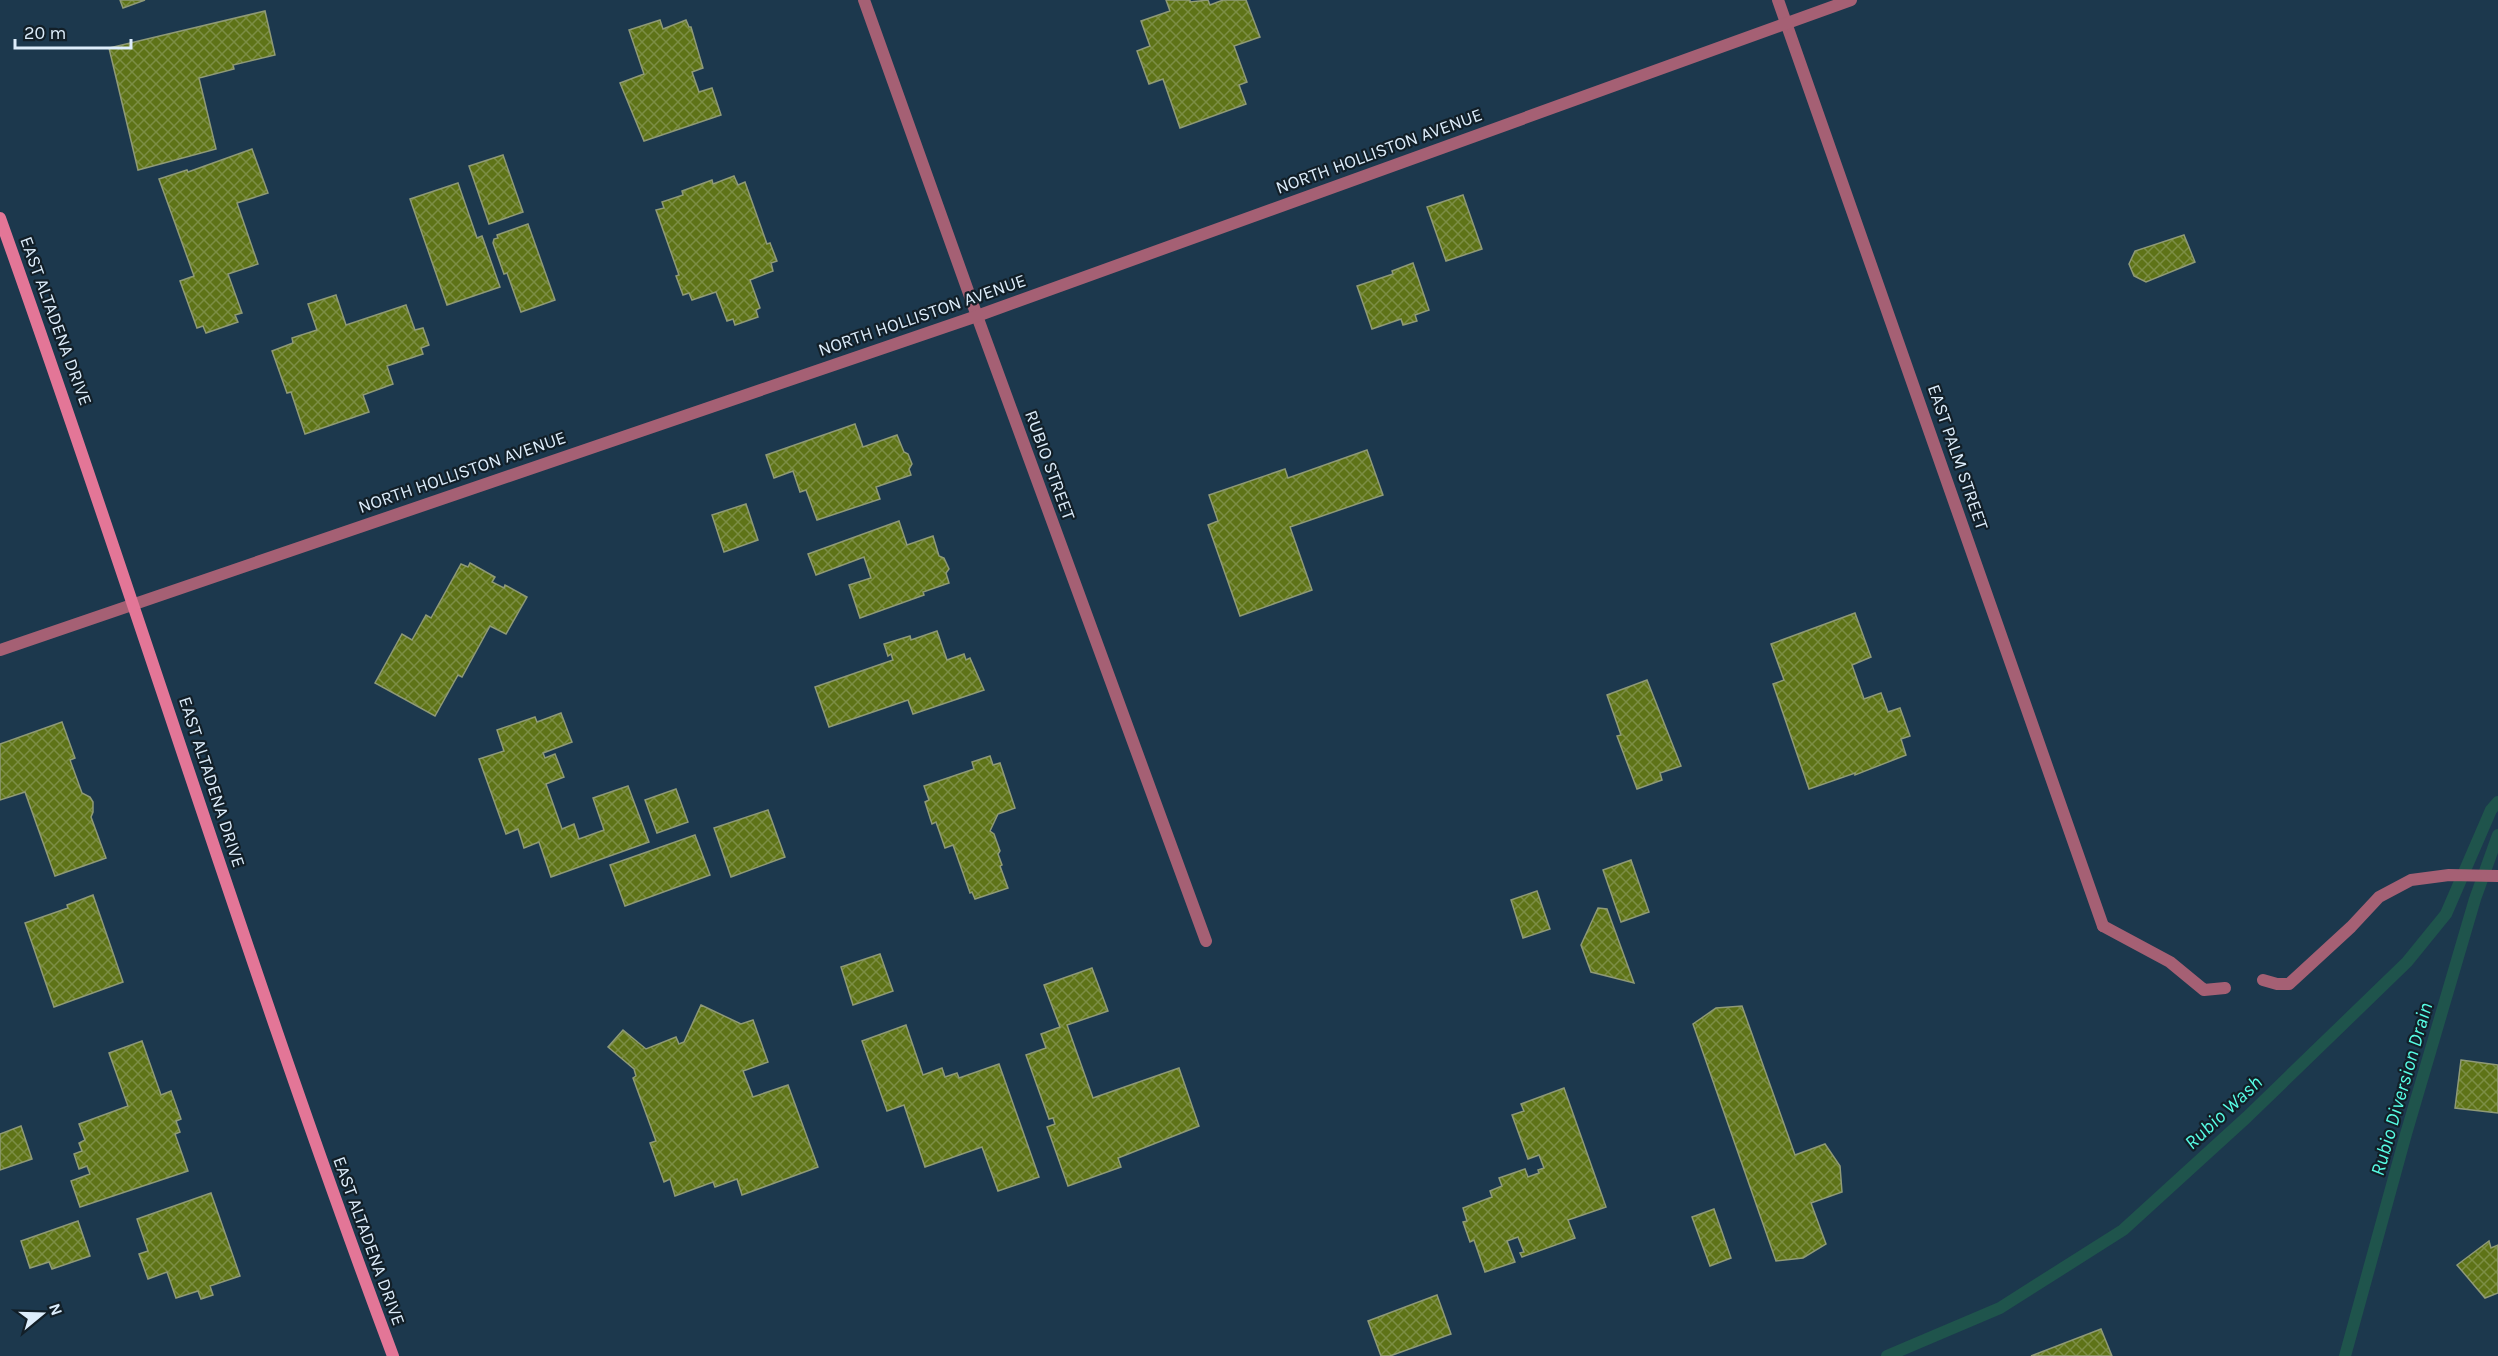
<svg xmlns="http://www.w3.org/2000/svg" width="2498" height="1356" font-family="Karla,sans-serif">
<defs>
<pattern id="building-cross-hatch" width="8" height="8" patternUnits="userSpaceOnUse" patternTransform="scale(1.5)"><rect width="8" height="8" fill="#5e7317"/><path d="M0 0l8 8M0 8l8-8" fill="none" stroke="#7c8e45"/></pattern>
</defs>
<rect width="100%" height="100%" fill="#1c384d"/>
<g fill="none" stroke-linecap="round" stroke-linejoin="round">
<!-- stream -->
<g stroke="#1f544c" stroke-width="12">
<polyline points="1887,1356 2000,1308 2123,1230 2247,1117 2407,962 2446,914 2491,810 2498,802"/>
<polyline points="2345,1356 2406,1134 2475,899 2498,835"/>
</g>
</g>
<!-- building -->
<g fill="url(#building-cross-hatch)" stroke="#8f9a77" stroke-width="1.5">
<polygon points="120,0 145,0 123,8"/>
<polygon points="1166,0 1190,0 1190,2 1208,0 1210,5 1223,0 1246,0 1260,37 1234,46 1247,82 1239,85 1246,104 1180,128 1163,79 1149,84 1137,51 1150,46 1141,21 1170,11"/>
<polygon points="265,11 275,55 233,65 234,69 199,78 216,149 138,170 109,48"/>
<polygon points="660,20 663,29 686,20 689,27 691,27 703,68 692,72 699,92 712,88 721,115 644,141 620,83 644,74 629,30"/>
<polygon points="252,149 268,193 237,203 258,264 228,274 242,313 235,315 238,322 206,333 203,326 197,328 180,281 194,276 159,179 187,170 188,172"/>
<polygon points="503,155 523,212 489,224 469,166"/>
<polygon points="734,176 738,185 745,182 767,244 770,243 777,261 771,263 773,271 750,280 760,308 756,310 758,317 735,325 733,319 727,321 716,292 692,300 689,293 683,295 676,276 679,275 656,210 664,208 662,202 683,195 682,191 712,180 713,184"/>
<polygon points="458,183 477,238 482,236 500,287 447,305 410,199"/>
<polygon points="1463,195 1482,249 1446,261 1427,207"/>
<polygon points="528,224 555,300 521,312 507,273 504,274 493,243 494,239 498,238 497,235"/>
<polygon points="2184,235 2195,262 2146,282 2134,276 2129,264 2135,251"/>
<polygon points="1413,263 1429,310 1415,315 1417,321 1403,325 1401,319 1372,329 1357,286 1393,274 1392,271"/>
<polygon points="336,295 346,325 406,305 415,330 423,328 429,345 421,348 423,354 387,366 393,384 363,395 369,412 305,434 291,392 287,393 272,351 293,343 292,338 317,330 308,304"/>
<polygon points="855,424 863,447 897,435 904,452 908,454 912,464 909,469 911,475 876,487 880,499 817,520 806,490 800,492 793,471 774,478 766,455"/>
<polygon points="1367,450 1383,495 1290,527 1312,590 1240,616 1208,525 1218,521 1209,495 1285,469 1288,478"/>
<polygon points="746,504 758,540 724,552 712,515"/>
<polygon points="899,521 907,545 933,536 939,556 944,558 949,569 946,573 949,583 923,592 924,595 860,618 849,585 871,578 864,557 816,575 808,554"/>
<polygon points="470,563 495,577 492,582 504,588 505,585 527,597 506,634 490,626 462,677 458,675 435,716 375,683 402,634 412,640 426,615 431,618 461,564 468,567"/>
<polygon points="1855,613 1871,657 1852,665 1864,699 1881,693 1888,712 1900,708 1910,736 1901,739 1906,755 1855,775 1855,773 1809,789 1773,684 1784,680 1771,644"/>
<polygon points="937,631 947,660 964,654 966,660 970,658 984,690 913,714 908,700 829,727 815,687 893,660 891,654 888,656 884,644 910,636 911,640"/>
<polygon points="1647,680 1681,766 1660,773 1662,780 1637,789 1617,736 1621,735 1607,695"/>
<polygon points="561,713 572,742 543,753 545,758 555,754 564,777 546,784 562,829 574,824 579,839 604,830 593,798 628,786 649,842 551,877 539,842 524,848 518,829 506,834 479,759 504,751 497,730 535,717 537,722"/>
<polygon points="62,722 75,758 70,760 82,793 90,797 93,802 93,812 91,817 106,858 55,876 25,792 0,800 0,744"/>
<polygon points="990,756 993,765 1000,763 1015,808 998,814 990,831 994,834 1000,851 998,854 1002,865 1000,866 1008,888 975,899 972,892 970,893 953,845 945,848 936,822 932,824 925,802 929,800 924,786 974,769 972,762"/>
<polygon points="676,789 688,822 657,833 645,800"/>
<polygon points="768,810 785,857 731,877 714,828"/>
<polygon points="695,835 710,875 625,906 610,865"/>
<polygon points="1631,860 1649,912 1621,922 1603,870"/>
<polygon points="1537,891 1550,929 1523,938 1511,900"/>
<polygon points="93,895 123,982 54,1007 25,923 68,908 67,905"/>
<polygon points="1598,908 1607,909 1634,983 1591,972 1581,945"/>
<polygon points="880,954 893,991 853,1005 841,967"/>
<polygon points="1092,968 1108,1011 1067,1025 1093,1098 1179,1068 1199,1126 1118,1158 1121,1167 1068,1186 1047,1127 1055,1124 1053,1118 1049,1119 1026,1055 1046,1048 1041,1034 1060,1027 1044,985"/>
<polygon points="701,1005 741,1024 753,1020 768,1062 743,1071 753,1097 788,1085 818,1167 742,1195 737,1179 715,1187 713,1182 675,1196 670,1179 664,1182 650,1143 656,1141 633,1078 636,1076 634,1069 608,1047 623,1030 646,1049 676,1037 679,1044 684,1042"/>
<polygon points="1742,1006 1795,1155 1825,1144 1840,1166 1842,1192 1811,1203 1826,1244 1803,1258 1776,1261 1693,1024 1716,1008"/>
<polygon points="906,1025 923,1075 942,1068 945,1077 957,1073 959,1078 999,1064 1039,1177 998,1191 982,1147 925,1167 904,1105 887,1111 862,1041"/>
<polygon points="142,1041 161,1095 171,1091 181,1119 176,1121 180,1132 175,1134 188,1171 80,1207 71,1181 90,1174 87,1166 79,1169 74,1154 82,1151 79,1143 85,1140 79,1124 128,1106 109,1053"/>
<polygon points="2461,1060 2498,1065 2498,1113 2455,1108"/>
<polygon points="1564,1088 1606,1207 1568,1220 1575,1238 1522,1257 1520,1253 1524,1252 1518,1237 1507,1241 1515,1262 1485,1272 1474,1240 1470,1242 1463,1222 1467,1221 1463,1208 1492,1197 1490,1191 1502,1186 1499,1178 1525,1169 1528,1177 1539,1173 1538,1170 1544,1168 1539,1155 1528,1159 1512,1115 1524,1111 1521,1104"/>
<polygon points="21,1126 32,1159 0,1170 0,1134"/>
<polygon points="211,1193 240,1276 210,1286 213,1295 201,1299 198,1291 176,1298 167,1272 148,1279 139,1254 148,1251 137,1219"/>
<polygon points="1714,1209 1731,1258 1710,1266 1692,1217"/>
<polygon points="78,1221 90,1256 52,1269 49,1262 30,1268 21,1241"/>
<polygon points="2489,1241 2491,1248 2498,1245 2498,1293 2485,1298 2457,1265"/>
<polygon points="1437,1295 1451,1334 1390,1356 1381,1356 1368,1321"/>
<polygon points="2101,1329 2112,1356 2031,1356"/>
</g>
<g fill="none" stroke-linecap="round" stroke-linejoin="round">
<!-- lane -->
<g stroke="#a56074" stroke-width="12">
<polyline points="2103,926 2170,962 2204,990 2225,988"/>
<polyline points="2263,980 2277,984 2289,984 2351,927 2379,897 2411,880 2449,875 2498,876"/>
</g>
<!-- street -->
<g stroke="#a56074" stroke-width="12">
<polyline points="864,0 977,316 1206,941"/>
<polyline points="1778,0 2103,926"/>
<polyline points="0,650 977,316 1851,0"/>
</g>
<!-- secondary -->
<path stroke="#e37697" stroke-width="12" d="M0 218C135 596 252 980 393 1356"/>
</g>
<g text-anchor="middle" stroke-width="4.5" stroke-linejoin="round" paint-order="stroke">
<!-- street labels -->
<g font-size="18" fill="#ddedfb" stroke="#121f28">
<text transform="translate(1379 151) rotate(-20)" y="6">NORTH HOLLISTON AVENUE</text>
<text transform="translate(922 315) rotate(-19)" y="6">NORTH HOLLISTON AVENUE</text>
<text transform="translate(56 321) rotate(70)" y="6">EAST ALTADENA DRIVE</text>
<text transform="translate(1958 457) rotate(71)" y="6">EAST PALM STREET</text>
<text transform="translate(1050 465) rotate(70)" y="6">RUBIO STREET</text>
<text transform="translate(462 472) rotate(-19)" y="6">NORTH HOLLISTON AVENUE</text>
<text transform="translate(212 782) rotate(72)" y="6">EAST ALTADENA DRIVE</text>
<text transform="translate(369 1241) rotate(70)" y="6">EAST ALTADENA DRIVE</text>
</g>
<!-- water labels -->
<g font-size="20" font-style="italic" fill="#57fde5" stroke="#121f28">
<text transform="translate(2401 1089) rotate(-74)" y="7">Rubio Diversion Drain</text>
<text transform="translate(2223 1112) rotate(-43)" y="7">Rubio Wash</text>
</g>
</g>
<!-- north arrow -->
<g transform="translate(42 1314) rotate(71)" stroke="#121f28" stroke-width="4.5" paint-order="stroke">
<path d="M0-4.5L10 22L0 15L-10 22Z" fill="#ddedfb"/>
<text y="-9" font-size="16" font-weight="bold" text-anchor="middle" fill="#ddedfb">N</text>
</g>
<!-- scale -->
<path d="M15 39v9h116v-9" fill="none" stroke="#ddedfb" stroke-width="3"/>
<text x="24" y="39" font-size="18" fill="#ddedfb" stroke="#121f28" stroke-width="4.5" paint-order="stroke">20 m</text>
</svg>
